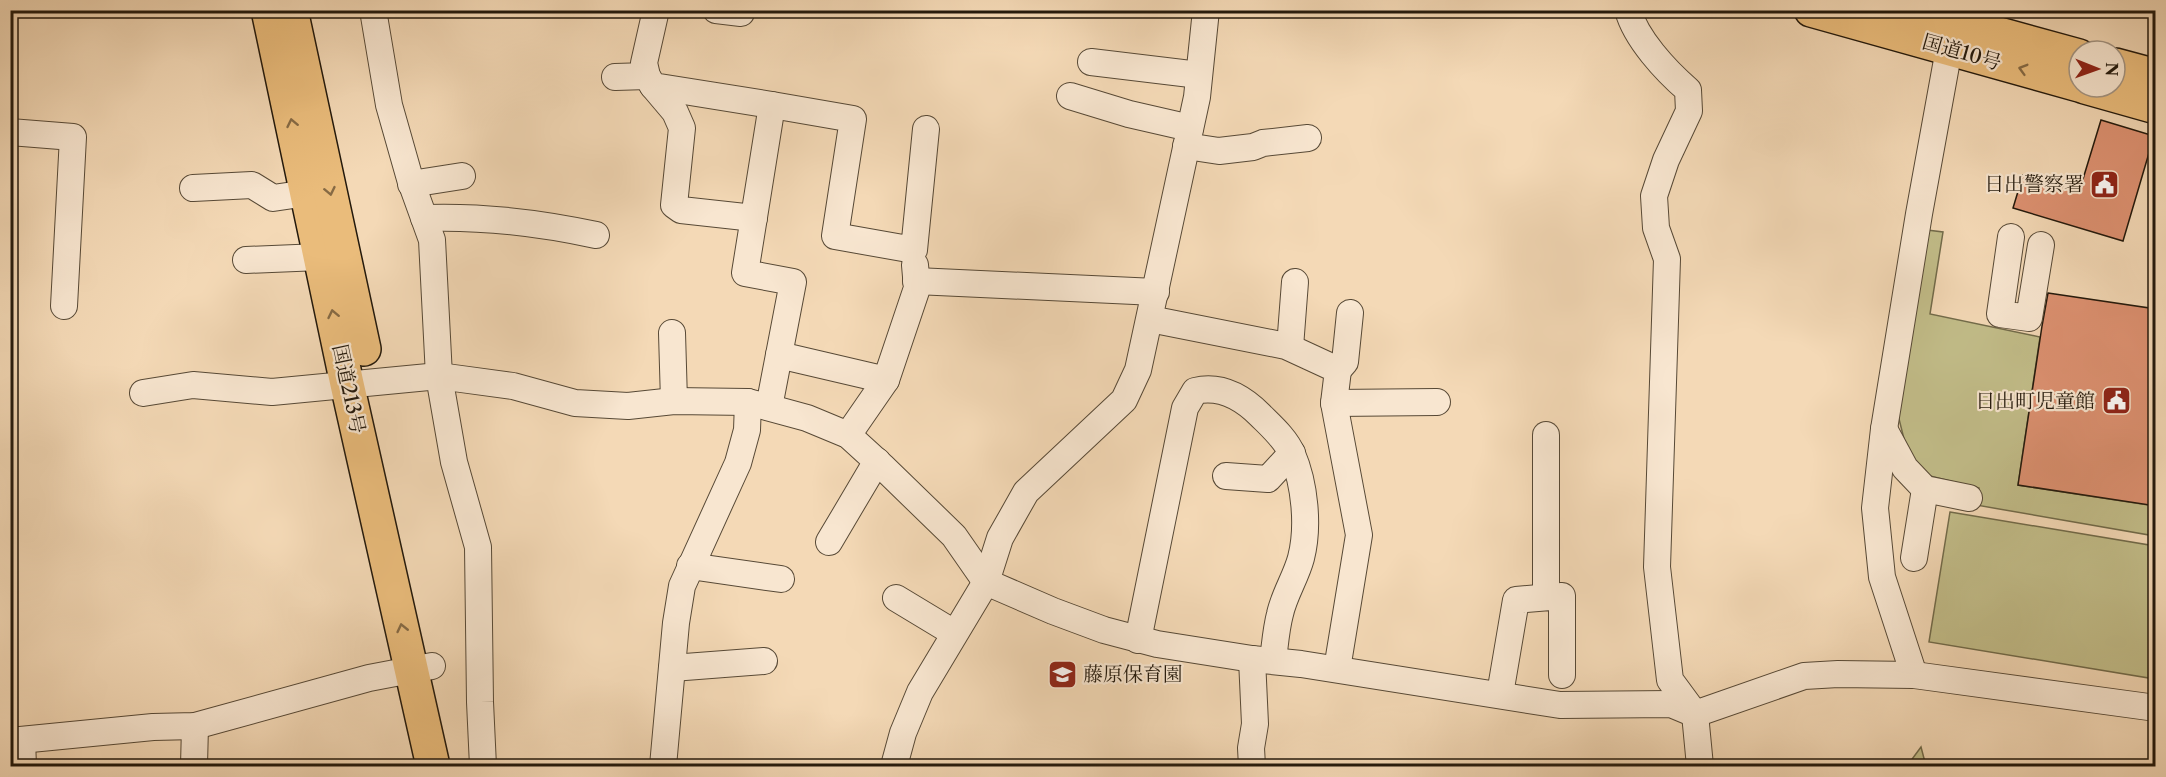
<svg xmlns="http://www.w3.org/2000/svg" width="2166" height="777" font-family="'Libre Caslon Text','Noto Serif JP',serif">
<rect width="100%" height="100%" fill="#f4d9b6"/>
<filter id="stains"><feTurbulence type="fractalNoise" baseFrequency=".00333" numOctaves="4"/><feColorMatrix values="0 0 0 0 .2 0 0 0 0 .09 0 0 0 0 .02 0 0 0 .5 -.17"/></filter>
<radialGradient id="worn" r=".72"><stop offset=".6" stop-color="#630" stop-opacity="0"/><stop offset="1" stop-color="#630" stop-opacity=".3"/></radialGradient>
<!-- green -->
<g fill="#c2bd89" stroke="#726b4a" stroke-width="1.5">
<polygon points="1927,230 1943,232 1930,314 2040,337 2018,485 2155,506 2155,536 1976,505 1979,488 1922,474 1905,443 1897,411"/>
<polygon points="1950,512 2155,546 2155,679 1929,642"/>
<polygon points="1921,747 1926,766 1907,766"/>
</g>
<!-- building -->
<g fill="#dd9171" stroke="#23190c" stroke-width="1.5">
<polygon points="2101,120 2154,136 2123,241 2013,208 2023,175 2079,192"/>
<polygon points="2048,293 2156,309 2156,506 2018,485 2042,326"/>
</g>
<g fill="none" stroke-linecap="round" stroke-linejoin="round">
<defs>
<g id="minor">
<polyline points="373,10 389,105 410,179 432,240 439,376 454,462 478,547 480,702 483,766"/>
<polyline points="656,10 644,63 647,76 653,86 772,105 745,273 793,282 769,407"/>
<polyline points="716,10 741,13 741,10"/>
<path d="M1628 10C1636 39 1666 71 1688 90L1689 111 1666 160 1654 196 1656 228 1667 259 1657 567 1670 680 1695 714 1700 766"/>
<polyline points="1091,62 1199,75"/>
<polyline points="615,77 647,76"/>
<polyline points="653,86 675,112 682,128 674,205 681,210 754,218"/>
<polyline points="1070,96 1129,114 1190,128"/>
<polyline points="772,105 853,119 835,236 914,250 926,129"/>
<polyline points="10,132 73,137 64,306"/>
<polyline points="1186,146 1219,151 1253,147 1263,143 1308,138"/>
<polyline points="411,184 462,176"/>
<polyline points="193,188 252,185 273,198 307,193"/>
<path d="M424 218C481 216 540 223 596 235"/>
<polyline points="2011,237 2000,314 2029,318 2041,245"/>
<polyline points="246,260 320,257"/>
<polyline points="916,281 1156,292"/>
<polyline points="1150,319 1286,346 1338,370 1334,403 1359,535 1337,669"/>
<polyline points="672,333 674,401"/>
<polyline points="1290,347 1295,282"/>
<polyline points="779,355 886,380"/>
<polyline points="1338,370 1345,362 1350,313"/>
<polyline points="143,393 193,385 272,392 439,376 513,386 575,403 628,406 674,401 748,402 807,418 848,435 882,466 954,536 986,582 1053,611 1104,630 1157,644 1252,659 1301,664 1560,705 1671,704 1695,714 1804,676 1838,674 1914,675 2156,708"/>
<polyline points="1334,403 1437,402"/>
<polyline points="1884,429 1905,468 1925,489 1969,498"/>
<polyline points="848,435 886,380 917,288 915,265"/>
<polyline points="1546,435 1546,597"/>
<polyline points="1226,476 1268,479 1292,453"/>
<polyline points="829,542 877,461"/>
<polyline points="1914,558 1925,489"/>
<polyline points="690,566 781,579"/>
<polyline points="896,598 954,633"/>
<path d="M1138 640 1185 408 1195 391C1220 385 1242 397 1260 415 1271 426 1286 439 1292 454 1305 484 1309 527 1301 558 1296 577 1284 595 1280 614 1276 629 1275 645 1273 660"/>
<polyline points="1252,659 1255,724 1251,748 1252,766"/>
<polyline points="672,668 764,661"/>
<polyline points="1914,675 1882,577 1875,508 1884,429 1919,214 1949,49 1954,31"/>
<polyline points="1500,694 1516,600 1562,596 1562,675"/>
<polyline points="22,740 23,766"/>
<polyline points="10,741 153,727 195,726 369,678 432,666"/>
<polyline points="194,766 195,726"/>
<polyline points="663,766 676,623 682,586 738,463 747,430 748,402"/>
<polyline points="894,766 903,733 920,692 986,582 1000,538 1026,492 1124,400 1138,370 1197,97 1206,10"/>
</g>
<g id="highway">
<polyline points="268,10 347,384 433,766"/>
<polyline points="291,10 364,349"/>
<polyline points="1811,10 2079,85"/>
<polyline points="1912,10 2079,56"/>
<polyline points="2115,65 2156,76"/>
<polyline points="2085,87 2156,107"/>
</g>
</defs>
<!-- minor casing -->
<use href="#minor" stroke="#574936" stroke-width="28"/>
<!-- highway casing -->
<use href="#highway" stroke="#23190c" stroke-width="36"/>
<!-- minor -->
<use href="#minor" stroke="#f8e6d0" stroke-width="26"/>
<!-- highway -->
<use href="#highway" stroke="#eabc7b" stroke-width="33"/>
</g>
<!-- one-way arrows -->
<defs><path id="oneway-chevron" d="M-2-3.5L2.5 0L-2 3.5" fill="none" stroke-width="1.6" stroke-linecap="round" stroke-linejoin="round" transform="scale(1.5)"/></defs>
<g stroke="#866a44">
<use href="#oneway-chevron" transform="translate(2023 69) rotate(-164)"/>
<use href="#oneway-chevron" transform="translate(292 123) rotate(-102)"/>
<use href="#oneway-chevron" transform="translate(330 191) rotate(78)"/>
<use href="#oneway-chevron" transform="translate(333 314) rotate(-102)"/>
<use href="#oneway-chevron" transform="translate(402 628) rotate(-103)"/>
</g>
<!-- icons -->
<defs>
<symbol id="civic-square" viewBox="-11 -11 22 22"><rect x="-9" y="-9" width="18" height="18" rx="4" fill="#8f2418" stroke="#f8e6d0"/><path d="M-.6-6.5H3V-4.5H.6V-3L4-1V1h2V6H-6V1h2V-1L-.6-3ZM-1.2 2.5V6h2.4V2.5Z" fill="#fff"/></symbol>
<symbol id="school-square" viewBox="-11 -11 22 22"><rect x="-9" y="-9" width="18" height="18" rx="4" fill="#8f2418" stroke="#f8e6d0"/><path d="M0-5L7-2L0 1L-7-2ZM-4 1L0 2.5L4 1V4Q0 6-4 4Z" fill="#fff"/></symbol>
</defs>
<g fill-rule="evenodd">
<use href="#civic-square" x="2088" y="168" width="33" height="33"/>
<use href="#civic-square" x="2100" y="384" width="33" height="33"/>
<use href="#school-square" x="1046" y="658" width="33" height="33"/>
</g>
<g text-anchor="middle" stroke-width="4.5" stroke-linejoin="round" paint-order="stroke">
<!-- street labels -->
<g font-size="20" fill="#23190c" stroke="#f8e6d0">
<text transform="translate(1962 52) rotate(16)" y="7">国道10号</text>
<text transform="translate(349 389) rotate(78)" y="7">国道213号</text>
</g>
<!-- poi labels -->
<g font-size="20" fill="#23190c" stroke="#f8e6d0" text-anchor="end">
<text x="2084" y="191">日出警察署</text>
<text x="2095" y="408">日出町児童館</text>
<text x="1083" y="681" text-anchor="start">藤原保育園</text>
</g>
</g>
<!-- margin -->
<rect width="2166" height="777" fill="none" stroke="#f4d9b6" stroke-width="36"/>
<rect x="12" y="12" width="2142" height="753" fill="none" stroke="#23190c" stroke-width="3"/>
<rect x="18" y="18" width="2130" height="741" fill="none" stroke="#23190c" stroke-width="1.5"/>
<!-- north arrow -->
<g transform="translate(2097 69) rotate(91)"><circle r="28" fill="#f8e6d0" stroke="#a39482" stroke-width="1.5"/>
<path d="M0-4.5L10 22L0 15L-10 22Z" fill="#8f2418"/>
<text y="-9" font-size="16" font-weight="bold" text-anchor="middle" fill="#23190c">N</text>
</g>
<rect width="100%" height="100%" filter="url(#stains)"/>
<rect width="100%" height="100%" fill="url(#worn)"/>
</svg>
